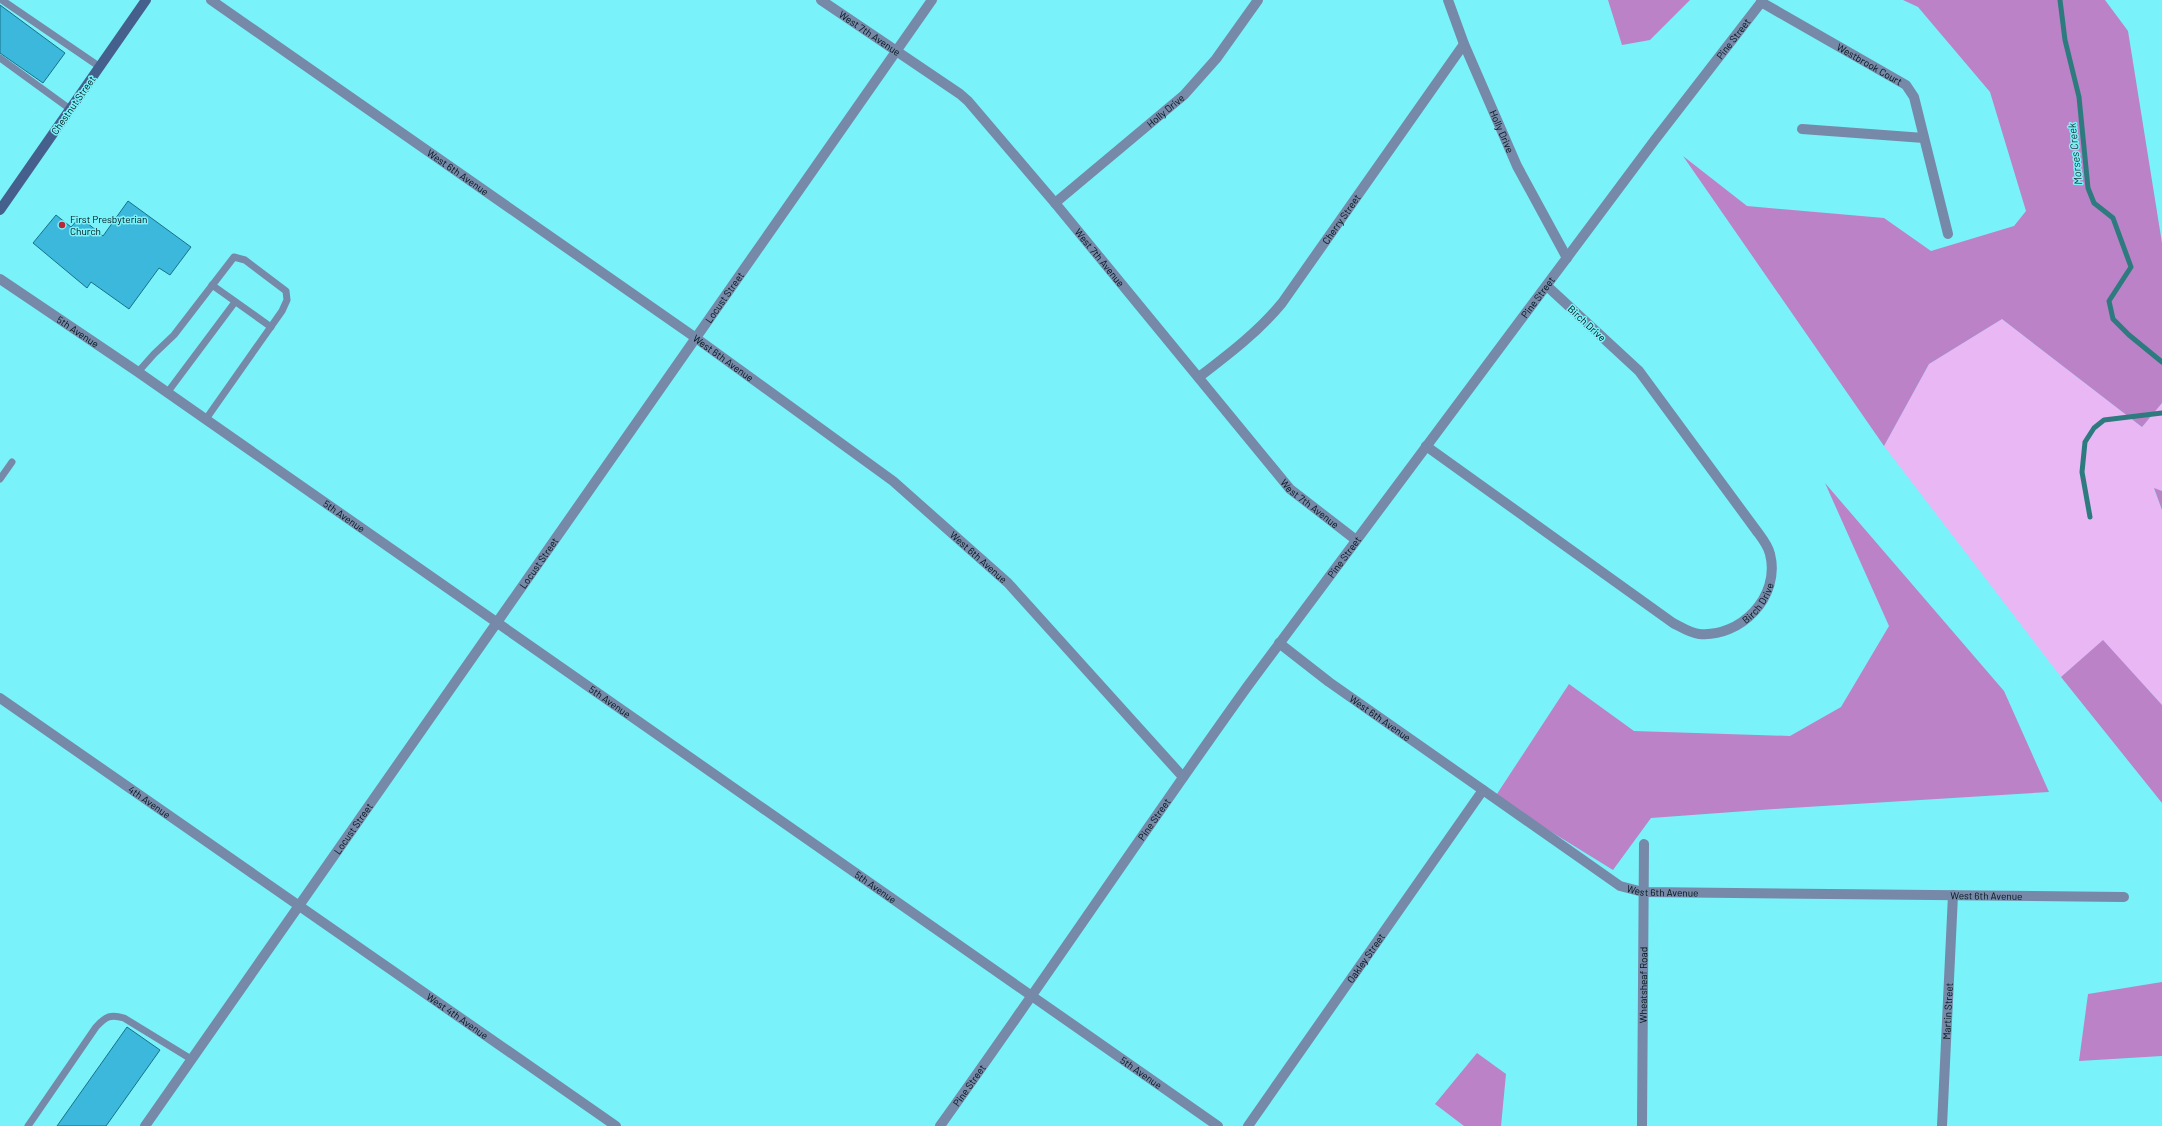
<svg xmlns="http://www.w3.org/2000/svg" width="2162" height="1126" font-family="Barlow,sans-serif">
<rect width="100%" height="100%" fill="#7af2f9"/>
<!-- green -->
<polygon fill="#e9b7f4" points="2002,319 2142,427 2162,403 2162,491 2154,489 2162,510 2162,705 2103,641 2061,677 1884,446 1929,364"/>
<!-- forest -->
<g fill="#bb82c7">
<polygon points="1608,0 1690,0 1650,40 1622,45"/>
<polygon points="1903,0 2105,0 2128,31 2162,243 2162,403 2142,427 2002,319 1929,364 1884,446 1683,156 1747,206 1884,218 1931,251 2014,226 2026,211 1990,92 1918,7"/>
<polygon points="1825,483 2004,691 2049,792 1774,809 1651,818 1613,870 1495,797 1569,684 1634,731 1790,736 1841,707 1889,626"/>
<polygon points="2154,488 2162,491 2162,510"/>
<polygon points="2103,640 2162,705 2162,803 2061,677"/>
<polygon points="2162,982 2162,1056 2079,1061 2088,994"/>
<polygon points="1477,1053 1506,1074 1501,1126 1464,1126 1435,1104"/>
</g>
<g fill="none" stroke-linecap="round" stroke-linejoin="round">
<!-- stream -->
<g stroke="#2d7b7f" stroke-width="5">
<polyline points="2060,0 2065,40 2079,97 2088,188 2094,203 2113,218 2131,267 2109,301 2113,319 2129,335 2162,362"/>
<polyline points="2090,517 2082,472 2085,442 2094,428 2104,420 2162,413"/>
</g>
</g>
<!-- building -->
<g fill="#3bb8db" stroke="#177289">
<polygon points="0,5 65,53 43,83 0,53"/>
<polygon points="128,201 191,247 170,275 159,268 129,309 91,282 87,288 33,243 56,215 71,227 80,217 103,236"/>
<polygon points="127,1027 160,1050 106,1126 57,1126"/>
</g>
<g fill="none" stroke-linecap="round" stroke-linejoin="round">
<!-- lane -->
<g stroke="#7689a8" stroke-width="7">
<polyline points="2,0 100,67"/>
<polyline points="0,58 70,109"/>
<polyline points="212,285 271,327"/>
<polyline points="138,372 154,354 174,335 234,257 245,260 286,291 287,300 282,311 206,419"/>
<polyline points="167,393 235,302"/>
<polyline points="0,479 12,462"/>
<path d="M28 1126 96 1027C106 1016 111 1014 124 1018L191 1059"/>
</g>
<!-- street -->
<g stroke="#7689a8" stroke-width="10">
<path id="s1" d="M211 0 696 338 893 481 1008 583 1183 777"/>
<path id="s2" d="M821 0 960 94 968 101 1055 203 1290 489 1356 540"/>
<path id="s3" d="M1448 0 1464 44 1517 166 1567 258"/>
<path id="s4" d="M1761 2 1906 85 1914 97 1948 234"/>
<polyline points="1802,129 1924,138"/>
<path id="s5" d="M1055 203 1184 95 1216 59 1258 0"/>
<path id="s6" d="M0 279 138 372 1218 1126"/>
<path id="s7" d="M1199 377C1229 354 1258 332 1282 303L1464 44"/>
<path id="s8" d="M1426 446 1673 623C1681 627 1690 633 1699 634 1740 638 1781 597 1770 554 1768 545 1761 537 1756 530L1639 371 1547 286"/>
<path id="s9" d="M1279 643 1329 682 1620 886 1643 892 2124 897"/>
<path id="s10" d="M0 698 616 1126"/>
<path id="s11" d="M145 1126 932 0"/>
<path id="s12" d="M940 1126C1044 981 1143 832 1247 687L1654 141 1763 0"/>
<path id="s13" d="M1248 1126 1483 790"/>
<path id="s14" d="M1642 1126 1644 844"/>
<path id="s15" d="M1942 1126 1953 895"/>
</g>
<!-- secondary -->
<polyline stroke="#46608e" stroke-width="10" points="0,210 146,0"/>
</g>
<!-- markers -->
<circle fill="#b82738" stroke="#7af2f9" stroke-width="1.5" cx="62" cy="225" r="4"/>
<g text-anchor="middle" stroke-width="3" stroke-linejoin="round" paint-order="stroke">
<!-- street labels -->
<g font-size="10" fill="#001416" stroke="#7af2f9">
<text dy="4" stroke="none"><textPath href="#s2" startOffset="59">West 7th Avenue</textPath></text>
<text dy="4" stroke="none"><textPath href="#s12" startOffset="1346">Pine Street</textPath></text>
<text dy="4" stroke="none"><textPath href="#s4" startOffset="125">Westbrook Court</textPath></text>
<text transform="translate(73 105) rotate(-55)" y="4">Chestnut Street</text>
<text dy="4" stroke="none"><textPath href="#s5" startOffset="144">Holly Drive</textPath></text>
<text dy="4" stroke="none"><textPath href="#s3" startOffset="142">Holly Drive</textPath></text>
<text dy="4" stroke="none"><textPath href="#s1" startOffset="301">West 6th Avenue</textPath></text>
<text dy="4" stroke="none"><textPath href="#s7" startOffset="214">Cherry Street</textPath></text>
<text dy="4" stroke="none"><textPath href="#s2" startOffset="383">West 7th Avenue</textPath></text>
<text dy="4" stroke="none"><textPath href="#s11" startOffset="1011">Locust Street</textPath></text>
<text dy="4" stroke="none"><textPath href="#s12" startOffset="1022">Pine Street</textPath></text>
<text transform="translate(1587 323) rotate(43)" y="4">Birch Drive</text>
<text dy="4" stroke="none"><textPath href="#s6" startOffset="94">5th Avenue</textPath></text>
<text dy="4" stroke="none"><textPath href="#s1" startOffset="625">West 6th Avenue</textPath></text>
<text dy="4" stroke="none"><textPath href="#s2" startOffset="707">West 7th Avenue</textPath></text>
<text dy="4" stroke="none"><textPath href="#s6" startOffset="418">5th Avenue</textPath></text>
<text dy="4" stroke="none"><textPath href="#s1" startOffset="949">West 6th Avenue</textPath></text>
<text dy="4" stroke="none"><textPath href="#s12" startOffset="698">Pine Street</textPath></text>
<text dy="4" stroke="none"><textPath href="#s11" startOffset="687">Locust Street</textPath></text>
<text dy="4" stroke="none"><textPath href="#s8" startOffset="403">Birch Drive</textPath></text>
<text dy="4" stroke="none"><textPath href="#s6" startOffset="742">5th Avenue</textPath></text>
<text dy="4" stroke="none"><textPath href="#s9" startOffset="126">West 6th Avenue</textPath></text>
<text dy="4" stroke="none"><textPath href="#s10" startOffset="182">4th Avenue</textPath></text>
<text dy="4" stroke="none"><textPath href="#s12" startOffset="374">Pine Street</textPath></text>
<text dy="4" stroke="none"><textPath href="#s11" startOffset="363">Locust Street</textPath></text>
<text dy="4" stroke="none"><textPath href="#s6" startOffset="1066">5th Avenue</textPath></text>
<text dy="4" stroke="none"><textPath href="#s9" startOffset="462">West 6th Avenue</textPath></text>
<text dy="4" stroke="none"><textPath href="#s9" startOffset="786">West 6th Avenue</textPath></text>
<text dy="4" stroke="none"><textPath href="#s13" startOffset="205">Oakley Street</textPath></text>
<text dy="4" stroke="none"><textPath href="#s14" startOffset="141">Wheatsheaf Road</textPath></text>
<text dy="4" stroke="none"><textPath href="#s15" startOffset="115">Martin Street</textPath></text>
<text dy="4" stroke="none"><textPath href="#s10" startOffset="557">West 4th Avenue</textPath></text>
<text dy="4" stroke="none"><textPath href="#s6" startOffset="1390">5th Avenue</textPath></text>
<text dy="4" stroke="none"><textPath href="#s12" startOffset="50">Pine Street</textPath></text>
</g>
<!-- poi labels -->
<g font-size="10" fill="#001416" stroke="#7af2f9" text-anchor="start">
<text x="70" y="223">First Presbyterian<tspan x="70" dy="12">Church</tspan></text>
</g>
<!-- water labels -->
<g font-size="11" font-style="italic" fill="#1f3637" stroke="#7af2f9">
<text transform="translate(2075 154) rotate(-96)" y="4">Morses Creek</text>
</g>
</g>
</svg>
